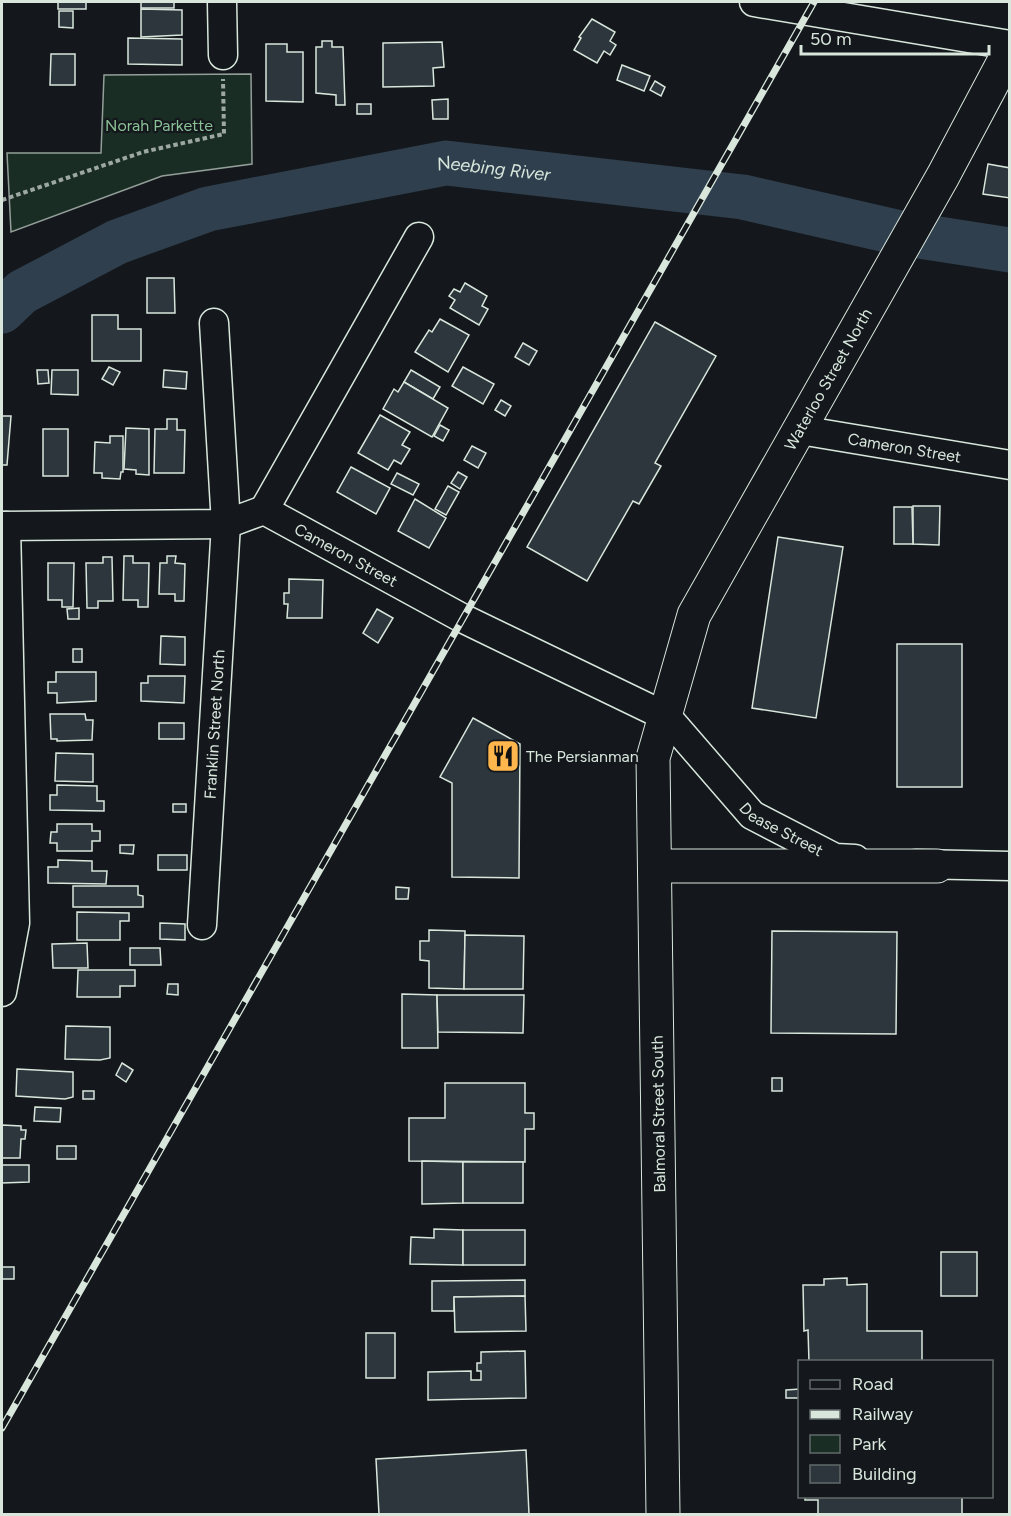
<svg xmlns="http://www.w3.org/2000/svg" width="1011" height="1516" font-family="Figtree,sans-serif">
<rect width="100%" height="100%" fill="#14181c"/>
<!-- green -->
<polygon fill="#1a2d24" stroke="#939e99" stroke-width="1.5" points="251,74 252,164 162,176 11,232 7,153 101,153 104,75"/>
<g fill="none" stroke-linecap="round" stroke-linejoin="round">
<!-- river -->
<path stroke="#2f3f4d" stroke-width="45" id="s1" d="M2 311 22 292 117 242 208 209 446 163 743 197 900 233 1010 250"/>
</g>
<!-- building -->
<g fill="#2c363c" stroke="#d8e6dc" stroke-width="1.5">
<rect x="58" y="2" width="28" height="7"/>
<rect x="141" y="2" width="33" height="6"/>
<polygon points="141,9 182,10 182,35 141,37"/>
<polygon points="59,11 73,11 73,28 59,27"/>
<polygon points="592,19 615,32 610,41 616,45 610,55 604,51 597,63 574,50 581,38 579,37"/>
<polygon points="128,38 182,39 182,65 128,64"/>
<polygon points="322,41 332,41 332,47 343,47 345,105 336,105 336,95 316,93 316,47 322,47"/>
<polygon points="442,42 444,67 433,68 434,86 383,87 383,43"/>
<polygon points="266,44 287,44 287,52 303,52 303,102 266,101"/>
<polygon points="51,54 75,54 75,85 50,85"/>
<polygon points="622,65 650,76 644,91 617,80"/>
<polygon points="655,81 665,87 661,96 650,90"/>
<polygon points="448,99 448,119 433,119 432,100"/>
<rect x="357" y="104" width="14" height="10"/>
<polygon points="988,164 1010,168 1010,198 983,194"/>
<polygon points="147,278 174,278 175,313 147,313"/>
<polygon points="465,283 487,296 482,306 488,309 479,325 450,308 455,300 449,296 454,289 460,292"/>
<polygon points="92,315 118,315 118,329 141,329 141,361 92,361"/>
<polygon points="440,319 469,335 448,372 415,352 429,330 432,332"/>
<polygon points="655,322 716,356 655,463 661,466 639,504 633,501 587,581 527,547"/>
<polygon points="523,343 537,351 529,365 515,357"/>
<polygon points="109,367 120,372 113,385 102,379"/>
<polygon points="463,367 494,384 483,404 452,386"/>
<polygon points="37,370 48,370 49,383 38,384"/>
<polygon points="52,370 78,370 78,395 51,394"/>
<polygon points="164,370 187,372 186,389 163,387"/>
<polygon points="411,370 440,387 433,399 404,382"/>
<polygon points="404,382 448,408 432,437 383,409 394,389 398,392"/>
<polygon points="501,400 511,406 505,416 495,410"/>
<polygon points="380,415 410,432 402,445 410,449 401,464 394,460 388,470 358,453"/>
<polygon points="2,416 11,416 7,465 2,465"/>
<polygon points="167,419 177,419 177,430 185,430 184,473 154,473 155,429 167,429"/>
<polygon points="440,425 449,430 443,441 434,436"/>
<polygon points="126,428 149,429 149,475 136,474 136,470 124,469"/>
<rect x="43" y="429" width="25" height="47"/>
<polygon points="110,436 123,436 123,472 121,472 120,479 102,478 102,473 94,473 95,442 110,443"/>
<polygon points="472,446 486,453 478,468 464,460"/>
<polygon points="351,467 390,488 376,514 337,492"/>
<polygon points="458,472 467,477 460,489 451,483"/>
<polygon points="397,473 419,484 413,495 391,484"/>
<polygon points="448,486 459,492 446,515 435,509"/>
<polygon points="415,499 446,518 429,548 398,531"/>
<polygon points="940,506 939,545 913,544 913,506"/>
<polygon points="894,507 912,507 913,544 894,544"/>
<polygon points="778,537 843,547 816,718 752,708"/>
<polygon points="124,556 133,556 133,563 149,563 148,607 138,607 138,600 123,600"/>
<polygon points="167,556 176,556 175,563 185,564 184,601 175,601 175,594 159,594 160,563 167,563"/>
<polygon points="103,557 112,557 113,601 98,601 98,608 87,608 86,563 103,563"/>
<polygon points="48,563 74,563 73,607 62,607 62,600 48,600"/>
<polygon points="289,579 323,580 322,618 287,618 288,604 284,604 284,593 289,593"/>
<polygon points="79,608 79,619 68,619 67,609"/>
<polygon points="377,609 393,618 378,643 363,633"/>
<polygon points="161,636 185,637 185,665 160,664"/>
<rect x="897" y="644" width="65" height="143"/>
<rect x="73" y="649" width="9" height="13"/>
<polygon points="56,672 96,672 96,701 57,703 57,693 48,693 48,682 56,682"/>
<polygon points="148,676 185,676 184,703 141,701 141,683 148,683"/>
<polygon points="50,714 85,714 86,720 93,720 92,740 57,741 57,739 51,739"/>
<polygon points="473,718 520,744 519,878 452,877 452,783 440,777"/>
<rect x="159" y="723" width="25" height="16"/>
<polygon points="56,753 93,754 93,782 55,781"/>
<polygon points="57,785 97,786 97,801 104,801 104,811 50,810 50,795 57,795"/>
<rect x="173" y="804" width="13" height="8"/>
<polygon points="57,824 92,824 92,831 100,831 100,841 92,841 92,851 57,851 57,843 50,843 51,832 57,832"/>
<polygon points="120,845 134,845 133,854 120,853"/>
<rect x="158" y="855" width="29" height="15"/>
<polygon points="58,860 92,861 92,871 107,871 106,884 48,883 48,867 58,867"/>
<polygon points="73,886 138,886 138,895 143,896 143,907 73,907"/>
<polygon points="396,887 409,888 408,899 396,899"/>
<polygon points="77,912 129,913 129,921 120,921 120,940 77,940"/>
<polygon points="160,923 185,924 185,940 160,939"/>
<polygon points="429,930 465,931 464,989 429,988 429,961 420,960 420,941 429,941"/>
<polygon points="772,931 897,932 896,1034 771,1033"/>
<polygon points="465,935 524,936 523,989 464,989"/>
<polygon points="87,943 88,968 53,968 52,944"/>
<polygon points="130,948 160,948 161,965 130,965"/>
<polygon points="78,970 135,970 135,986 120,986 120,997 77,997"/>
<polygon points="168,984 178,984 178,995 167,994"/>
<polygon points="402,994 437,995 438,1048 402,1048"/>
<polygon points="437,995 524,995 523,1033 438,1032"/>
<polygon points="66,1026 110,1027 110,1058 100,1060 65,1059"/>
<polygon points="122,1063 133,1070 126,1082 116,1075"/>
<polygon points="17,1069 73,1072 73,1097 65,1099 16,1096"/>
<rect x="772" y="1078" width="10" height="13"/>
<polygon points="445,1083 525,1083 525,1113 534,1113 534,1129 525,1129 525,1162 409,1161 409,1118 445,1118"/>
<rect x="83" y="1091" width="11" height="8"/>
<polygon points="35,1107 61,1108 60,1122 34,1121"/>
<polygon points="2,1125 21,1126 21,1130 26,1130 25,1139 21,1139 20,1158 2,1158"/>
<rect x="57" y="1146" width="19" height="13"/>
<polygon points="422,1161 463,1162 463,1203 422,1204"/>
<rect x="463" y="1162" width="60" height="41"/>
<polygon points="2,1165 29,1165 29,1182 2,1183"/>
<polygon points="434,1229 463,1230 463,1265 410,1264 411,1237 434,1238"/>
<rect x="463" y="1230" width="62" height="35"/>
<rect x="941" y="1252" width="36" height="44"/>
<rect x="2" y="1267" width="12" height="12"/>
<polygon points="847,1278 847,1285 867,1284 867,1331 922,1331 922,1362 809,1362 808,1330 804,1331 803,1285 824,1285 824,1279"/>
<polygon points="525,1280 525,1296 454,1297 454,1311 432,1311 432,1281"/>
<polygon points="525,1296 526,1331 455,1332 454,1297"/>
<rect x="366" y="1333" width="29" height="45"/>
<polygon points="525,1351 526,1398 428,1400 428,1372 471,1371 471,1380 481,1380 481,1371 477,1371 477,1363 481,1363 481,1352"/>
<polygon points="800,1389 800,1398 786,1398 786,1390"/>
<polygon points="526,1450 529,1514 379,1514 376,1459"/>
<polygon points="805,1496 962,1496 962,1514 818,1514 818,1500 805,1500"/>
</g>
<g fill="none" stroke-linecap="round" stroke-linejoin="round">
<defs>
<g id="minor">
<polyline points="222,2 223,55"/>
<polyline points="754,2 1010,45"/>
<path id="s2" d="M800 430 1010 465"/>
<polyline points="264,510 419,237"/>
<path id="s3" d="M2 526 226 524 264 510 462 618 667 717 752 815 835 858 855 859"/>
<polyline points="916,864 1010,866"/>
<path id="s4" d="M202 925 226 524 214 323"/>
<polyline points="2,992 15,923 6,526"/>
</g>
<g id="major">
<polyline points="655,866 937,866"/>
<path id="s5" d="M663 1514 653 758 694 615 943 176 1010 50"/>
</g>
</defs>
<!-- minor casing -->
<use href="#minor" stroke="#d8e6dc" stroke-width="31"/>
<!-- major casing -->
<use href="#major" stroke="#d8e6dc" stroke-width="35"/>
<!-- path -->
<polyline stroke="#9da8a2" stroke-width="4" stroke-dasharray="4.5 3" stroke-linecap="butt" points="2,200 143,152 224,134 223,79"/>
<!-- minor -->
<use href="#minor" stroke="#14181c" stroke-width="28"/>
<!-- major -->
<use href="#major" stroke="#14181c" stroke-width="33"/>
<defs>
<polyline id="rail" points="2,1428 814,2"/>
</defs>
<!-- rail casing -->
<use href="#rail" stroke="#d8e6dc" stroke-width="7"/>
<!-- rail -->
<use href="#rail" stroke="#14181c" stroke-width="4.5" stroke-dasharray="14" stroke-linecap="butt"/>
</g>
<!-- icons -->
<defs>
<symbol id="restaurant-square" viewBox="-11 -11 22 22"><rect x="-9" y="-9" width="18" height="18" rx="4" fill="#ffb74d" stroke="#14181c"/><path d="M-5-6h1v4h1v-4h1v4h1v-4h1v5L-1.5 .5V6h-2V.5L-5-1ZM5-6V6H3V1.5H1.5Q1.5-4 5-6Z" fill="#111"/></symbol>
</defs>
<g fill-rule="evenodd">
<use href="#restaurant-square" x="484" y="737" width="38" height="38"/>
</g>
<g text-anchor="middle" stroke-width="4.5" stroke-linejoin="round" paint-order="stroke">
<!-- park labels -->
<g font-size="16" fill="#8ac095" stroke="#14181c">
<text x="159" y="131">Norah Parkette</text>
</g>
<!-- street labels -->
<g font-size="16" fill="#d8e6dc" stroke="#14181c">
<text dy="6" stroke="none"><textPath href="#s5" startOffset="1176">Waterloo Street North</textPath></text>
<text dy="6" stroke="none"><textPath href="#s2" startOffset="106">Cameron Street</textPath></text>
<text dy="6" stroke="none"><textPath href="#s3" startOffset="358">Cameron Street</textPath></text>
<text dy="6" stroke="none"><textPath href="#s4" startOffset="201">Franklin Street North</textPath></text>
<text dy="6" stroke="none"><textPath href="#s3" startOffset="880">Dease Street</textPath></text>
<text transform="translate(658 1114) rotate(-91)" y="6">Balmoral Street South</text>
</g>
<!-- poi labels -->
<g font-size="16" fill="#d8e6dc" stroke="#14181c" text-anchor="start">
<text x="526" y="762">The Persianman</text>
</g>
<!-- water labels -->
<g font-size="18" font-style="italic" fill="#d8e6dc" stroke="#14181c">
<text dy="6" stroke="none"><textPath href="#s1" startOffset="522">Neebing River</textPath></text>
</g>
</g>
<!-- border -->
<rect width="1011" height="1516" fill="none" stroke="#d8e6dc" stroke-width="6"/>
<!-- legend -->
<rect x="798" y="1360" width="195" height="138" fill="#14181c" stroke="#626a69" stroke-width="1.5"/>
<rect x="810" y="1380" width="30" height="9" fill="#14181c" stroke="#626a69" stroke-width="1.5"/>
<text x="852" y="1390" font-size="18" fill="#d8e6dc">Road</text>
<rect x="810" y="1410" width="30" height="9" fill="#d8e6dc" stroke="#626a69" stroke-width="1.5"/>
<text x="852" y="1420" font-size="18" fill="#d8e6dc">Railway</text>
<rect x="810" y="1435" width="30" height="18" fill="#1a2d24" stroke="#626a69" stroke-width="1.5"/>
<text x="852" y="1450" font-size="18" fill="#d8e6dc">Park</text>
<rect x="810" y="1465" width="30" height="18" fill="#2c363c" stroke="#626a69" stroke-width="1.5"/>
<text x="852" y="1480" font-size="18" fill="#d8e6dc">Building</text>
<!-- scale -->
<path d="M801 45v9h188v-9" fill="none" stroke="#d8e6dc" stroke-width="3"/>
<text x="810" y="45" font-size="18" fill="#d8e6dc" stroke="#14181c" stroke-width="4.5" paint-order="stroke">50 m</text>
</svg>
